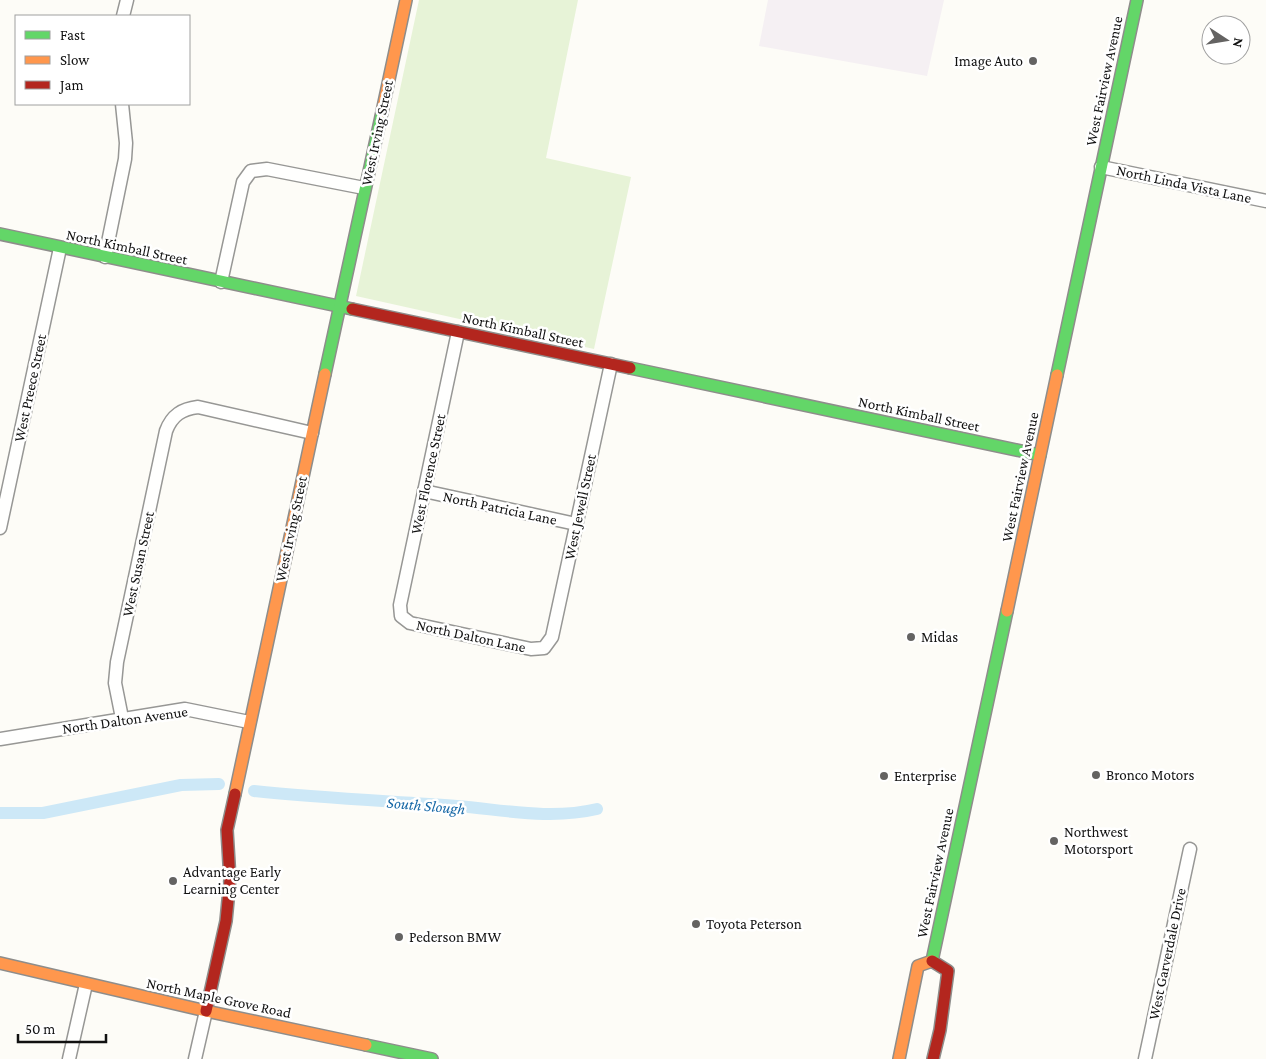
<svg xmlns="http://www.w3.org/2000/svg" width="1266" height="1059" font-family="'Crimson Pro',serif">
<rect width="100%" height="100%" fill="#fdfcf7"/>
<!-- industrial -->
<polygon fill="#f5f0f3" points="768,0 944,0 927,76 759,46"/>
<!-- green -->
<polygon fill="#e7f3d7" points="419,0 578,0 546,158 631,177 594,349 356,296"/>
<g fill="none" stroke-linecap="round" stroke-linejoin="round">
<!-- canal -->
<g stroke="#cde8f7" stroke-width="12">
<path d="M254 791C321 798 389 801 457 806 505 810 550 820 597 809"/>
<polyline points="0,813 43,813 181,785 219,784"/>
</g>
<defs>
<g id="street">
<polyline points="123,16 127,0"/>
<polyline points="1101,167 1266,201"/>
<polyline points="105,257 125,159 126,143 122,104"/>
<polyline points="221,282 243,182 251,171 267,169 364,188"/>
<polyline points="458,332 400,605 401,616 410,623 531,649 544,648 552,637 611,364"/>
<polyline points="424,491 576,524"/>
<polyline points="0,528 60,248"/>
<path d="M122 718 115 683 117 662 166 431C172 415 182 409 198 407L312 433"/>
<polyline points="0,739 185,709 249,722"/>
<polyline points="69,1059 86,984"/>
<polyline points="195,1059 206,1011"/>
<polyline points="1145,1059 1190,849"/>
</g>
<g id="fast">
<polyline points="0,234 352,309"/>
<polyline points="630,368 1040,455"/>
<polyline points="325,374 382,112"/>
<polyline points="1057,375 1137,0"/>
<polyline points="932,961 1007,611"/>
<polyline points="366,1045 432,1059"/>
</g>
<g id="slow">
<polyline points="382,112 406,0"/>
<polyline points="1007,611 1057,375"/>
<polyline points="235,794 325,374"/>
<polyline points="0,963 206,1011 366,1045"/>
<polyline points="899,1059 918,966 932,961"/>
</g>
<g id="jam">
<polyline points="352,309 630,368"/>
<polyline points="932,961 948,971 940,1030 933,1059"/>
<polyline points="206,1011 226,921 230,880 227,830 235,794"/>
</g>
</defs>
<!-- street casing -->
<use href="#street" stroke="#979795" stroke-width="15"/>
<!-- fast casing -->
<use href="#fast" stroke="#8e8d8b" stroke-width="14"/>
<!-- slow casing -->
<use href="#slow" stroke="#8e8d8b" stroke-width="14"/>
<!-- jam casing -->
<use href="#jam" stroke="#8e8d8b" stroke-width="14"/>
<!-- street -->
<use href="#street" stroke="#fffffe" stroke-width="12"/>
<!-- fast -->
<use href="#fast" stroke="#63d668" stroke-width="11"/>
<!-- slow -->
<use href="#slow" stroke="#ff974d" stroke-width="11"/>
<!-- jam -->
<use href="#jam" stroke="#b3261e" stroke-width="11"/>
</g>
<!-- markers -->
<g fill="#646362" stroke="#fff" stroke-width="2">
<circle cx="1033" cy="61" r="5"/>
<circle cx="911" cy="637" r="5"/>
<circle cx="1096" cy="775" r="5"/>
<circle cx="884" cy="776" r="5"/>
<circle cx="1054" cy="841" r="5"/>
<circle cx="173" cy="881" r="5"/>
<circle cx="696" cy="924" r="5"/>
<circle cx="399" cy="937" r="5"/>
</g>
<g text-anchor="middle" stroke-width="5" stroke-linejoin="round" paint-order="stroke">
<!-- poi labels -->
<g font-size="15" fill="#111" stroke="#fff" text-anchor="start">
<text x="1023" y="66" text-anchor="end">Image Auto</text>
<text x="921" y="642">Midas</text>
<text x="1106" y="780">Bronco Motors</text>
<text x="894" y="781">Enterprise</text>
<text x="1064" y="837">Northwest<tspan x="1064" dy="17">Motorsport</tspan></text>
<text x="183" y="877">Advantage Early<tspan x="183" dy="17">Learning Center</tspan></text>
<text x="706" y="929">Toyota Peterson</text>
<text x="409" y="942">Pederson BMW</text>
</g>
<!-- street labels -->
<g font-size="15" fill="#111" stroke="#fff">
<text transform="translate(1104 81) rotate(-78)" y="5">West Fairview Avenue</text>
<text transform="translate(377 133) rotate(-78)" y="5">West Irving Street</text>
<text transform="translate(1184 184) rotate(12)" y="5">North Linda Vista Lane</text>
<text transform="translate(127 247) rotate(12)" y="5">North Kimball Street</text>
<text transform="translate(523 330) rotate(12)" y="5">North Kimball Street</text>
<text transform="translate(30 388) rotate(-78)" y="5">West Preece Street</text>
<text transform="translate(919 414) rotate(12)" y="5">North Kimball Street</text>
<text transform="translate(428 474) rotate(-78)" y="5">West Florence Street</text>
<text transform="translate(1020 477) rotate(-78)" y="5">West Fairview Avenue</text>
<text transform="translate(580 507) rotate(-78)" y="5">West Jewell Street</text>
<text transform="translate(500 508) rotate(12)" y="5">North Patricia Lane</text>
<text transform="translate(291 529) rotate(-78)" y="5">West Irving Street</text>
<text transform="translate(138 564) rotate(-78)" y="5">West Susan Street</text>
<text transform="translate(471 636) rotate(12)" y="5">North Dalton Lane</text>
<text transform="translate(125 720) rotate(-8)" y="5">North Dalton Avenue</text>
<text transform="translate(935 873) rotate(-78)" y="5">West Fairview Avenue</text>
<text transform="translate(1167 954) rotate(-78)" y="5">West Garverdale Drive</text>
<text transform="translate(219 998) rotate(12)" y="5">North Maple Grove Road</text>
</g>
<!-- water labels -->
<g font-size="16" font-style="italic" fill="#1768a6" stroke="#fff">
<text transform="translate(426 805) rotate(5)" y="6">South Slough</text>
</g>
</g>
<!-- legend -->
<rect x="15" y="15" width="175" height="90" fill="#ffffff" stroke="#a0a0a0"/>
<rect x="25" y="31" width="25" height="8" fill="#63d668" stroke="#a0a0a0"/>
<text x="60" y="40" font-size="15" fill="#111111">Fast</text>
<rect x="25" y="56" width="25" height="8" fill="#ff974d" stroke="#a0a0a0"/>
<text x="60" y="65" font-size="15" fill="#111111">Slow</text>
<rect x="25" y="81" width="25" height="8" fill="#b3261e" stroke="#a0a0a0"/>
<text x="60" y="90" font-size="15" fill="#111111">Jam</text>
<!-- north arrow -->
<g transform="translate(1226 40) rotate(102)"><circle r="24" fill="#ffffff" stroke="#a0a0a0"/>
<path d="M0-4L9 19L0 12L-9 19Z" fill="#646362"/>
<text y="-8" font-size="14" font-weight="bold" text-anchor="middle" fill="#111111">N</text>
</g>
<!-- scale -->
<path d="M18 1034v8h88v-8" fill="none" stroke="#111111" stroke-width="2.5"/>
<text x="25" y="1034" font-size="15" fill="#111111" stroke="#ffffff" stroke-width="4" paint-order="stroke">50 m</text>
</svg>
